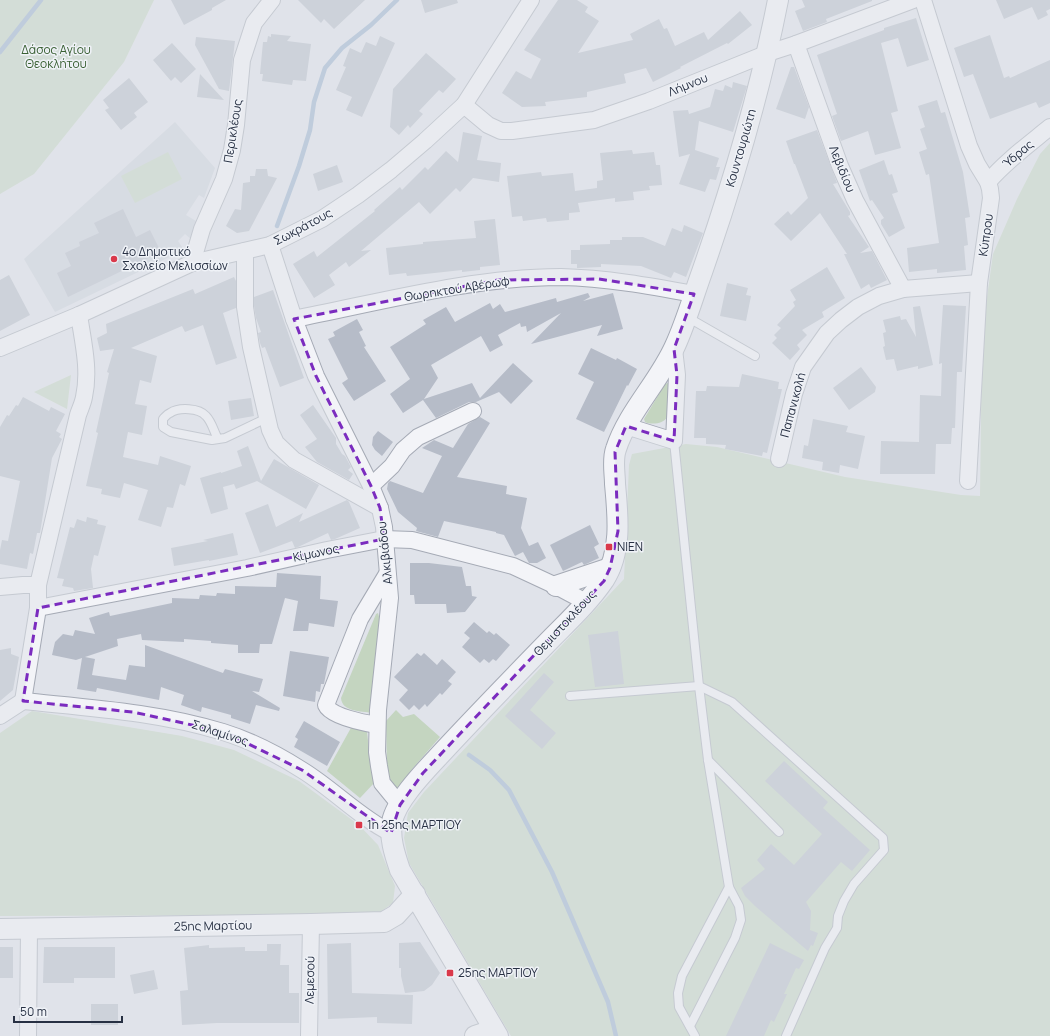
<svg xmlns="http://www.w3.org/2000/svg" width="1050" height="1036" font-family="Manrope,sans-serif">
<rect width="100%" height="100%" fill="#e0e3ea"/>
<!-- built -->
<polygon fill="#cdd2dc" points="175,122 215,168 204,198 199,195 186,215 201,224 192,240 185,234 178,241 184,250 55,312 24,259"/>
<!-- green -->
<g fill="#c4d5c0">
<polygon points="0,0 154,0 124,62 34,174 0,194"/>
<polygon points="1050,143 1050,1036 511,1036 409,863 404,838 408,813 424,792 624,579 629,465 632,454 686,444 717,447 845,477 961,495 980,496 982,333 993,254 1017,199 1040,154"/>
<polygon points="168,152 182,179 135,203 121,176"/>
<polygon points="71,375 67,409 34,392"/>
<path d="M668 383 669 386 667 417C664 424 651 425 645 422L644 419 665 384Z"/>
<path d="M378 613 381 624 372 713C361 711 342 712 341 698L376 614Z"/>
<polygon points="396,710 403,717 414,714 440,737 413,768 399,787 392,787 387,769 386,721"/>
<polygon points="32,711 182,736 234,750 299,781 359,825 378,845 395,886 393,903 376,915 0,916 0,733"/>
<polygon points="352,726 367,732 370,758 375,782 360,798 327,771"/>
</g>
<g fill="none" stroke-linecap="round" stroke-linejoin="round">
<!-- stream -->
<g stroke="#97afcd" stroke-width="4.5">
<polyline points="0,52 41,0"/>
<polyline points="277,226 299,166 310,130 314,102 325,68 342,48 371,25 397,0"/>
<polyline points="469,755 490,770 509,790 552,872 608,1002 616,1036"/>
</g>
</g>
<!-- building -->
<g fill="#b6bcc8">
<polygon points="171,0 226,0 212,8 212,10 184,25"/>
<polygon points="298,0 365,0 334,29 324,19 321,23"/>
<polygon points="421,0 457,0 458,3 425,13"/>
<polygon points="558,0 577,0 588,7 585,12 599,21 578,53 633,40 630,34 659,19 664,29 667,28 675,46 704,32 708,40 740,11 752,25 728,44 727,43 680,67 681,68 653,82 646,68 624,74 626,83 587,92 587,97 545,102 546,106 522,107 502,93 516,71 531,79 541,59 524,50"/>
<polygon points="802,0 872,0 872,1 826,19 827,22 803,31 795,11 805,7"/>
<polygon points="996,0 1050,0 1050,9 1046,11 1048,15 1038,20 1032,7 1004,19"/>
<polygon points="916,18 929,60 907,67 898,38 881,43 898,111 891,113 901,148 875,155 868,131 841,141 832,116 837,114 817,55 884,30 884,28"/>
<polygon points="271,34 291,36 287,41 311,44 306,81 293,80 292,85 262,81 263,74 260,74 263,42 267,42 268,36 271,37"/>
<polygon points="990,35 1004,78 1009,76 1010,78 1050,60 1050,103 1039,108 1036,102 990,119 973,74 964,77 954,48"/>
<polygon points="380,36 395,43 362,117 346,110 352,97 336,90 346,67 343,66 350,48 361,53 366,42 376,46"/>
<polygon points="196,37 235,41 229,91 219,89 195,45"/>
<polygon points="172,43 196,69 181,83 175,77 171,81 153,60"/>
<polygon points="426,53 456,79 443,93 439,90 419,111 423,114 410,128 408,125 399,135 390,127 393,89"/>
<polygon points="791,67 794,67 809,107 805,119 776,109"/>
<polygon points="200,74 224,100 197,97"/>
<polygon points="129,78 148,102 134,113 137,117 121,130 105,110 109,108 103,100"/>
<polygon points="733,82 747,86 733,132 699,121 695,150 719,158 716,167 720,167 716,180 710,179 705,192 679,184 690,154 679,157 673,111 688,110 689,114 710,107 715,89 723,91 725,85 732,88"/>
<polygon points="937,100 941,113 945,112 963,172 970,217 965,218 968,245 964,246 966,270 937,273 937,269 909,272 907,248 939,243 929,174 926,175 919,152 927,149 920,129 925,127 918,106"/>
<polygon points="817,130 837,183 833,184 850,212 850,215 848,216 869,247 860,253 872,251 887,280 871,288 869,284 861,289 844,254 847,254 820,213 791,241 774,224 788,211 791,215 808,198 795,164 794,164 786,141"/>
<polygon points="463,132 482,136 477,160 501,163 499,182 473,178 460,192 456,188 430,214 419,202 361,251 371,250 349,267 346,262 329,275 335,285 314,298 293,264 314,251 317,257 375,211 374,210 400,187 402,190 425,167 428,170 446,151 458,162"/>
<polygon points="632,150 633,154 654,152 656,165 660,165 662,185 649,186 650,190 633,192 634,200 615,202 615,198 578,203 580,212 569,213 569,220 547,222 546,218 523,221 522,216 512,217 507,176 541,172 542,176 573,173 575,191 597,188 597,181 603,180 600,153"/>
<polygon points="884,160 889,175 892,174 898,192 892,194 905,228 889,237 881,224 881,220 884,218 872,200 870,201 859,170"/>
<polygon points="337,165 343,182 318,191 313,174"/>
<polygon points="256,169 267,169 268,176 277,178 249,231 237,233 226,226 235,209 241,210 243,183 250,182 250,176 255,176"/>
<polygon points="123,209 136,237 150,230 161,252 68,297 57,273 71,266 65,253 80,246 79,242 99,233 94,223"/>
<polygon points="495,219 500,265 480,267 480,270 462,272 462,270 407,276 406,273 389,275 386,248 423,244 423,242 476,238 474,221"/>
<polygon points="684,225 703,233 686,277 674,272 671,278 641,266 601,264 601,267 577,268 577,264 571,264 571,250 580,250 580,245 610,244 610,240 622,240 622,237 643,237 665,246 672,228 682,232"/>
<polygon points="827,267 845,298 822,312 824,317 802,330 807,335 797,345 800,349 790,360 772,343 777,338 774,335 781,328 777,325 795,306 793,302 796,300 790,290"/>
<polygon points="9,275 30,315 0,331 0,280"/>
<polygon points="234,277 236,281 236,308 223,313 237,358 216,365 203,325 185,332 182,326 131,348 157,356 151,383 140,380 135,404 147,406 142,435 128,432 123,457 158,465 160,456 191,466 185,486 180,484 173,508 167,507 161,527 138,520 148,490 124,483 120,498 101,494 102,489 86,486 98,433 96,432 109,373 107,372 114,349 100,351 97,338 107,333 106,324 193,289 195,294"/>
<polygon points="727,283 748,288 746,295 751,296 746,321 720,316"/>
<polygon points="273,290 304,378 280,387 265,347 262,348 260,343 258,333 261,332 256,318 254,306 254,297"/>
<polygon points="588,293 590,297 583,301 613,293 623,329 597,336 602,325 531,344 561,313 527,332 526,326 521,327 520,323 498,335 503,345 490,352 481,336 431,365 438,378 424,399 472,383 480,398 513,363 533,381 511,404 499,392 476,402 469,402 436,418 423,400 403,413 390,394 410,379 390,347 426,324 423,320 446,307 455,322 490,303 493,309 500,304 505,312 556,298 557,302"/>
<polygon points="943,305 966,306 962,372 957,372 955,428 952,428 951,444 936,444 935,474 880,474 881,441 919,442 920,395 941,396 942,363 939,364"/>
<polygon points="920,306 933,365 918,369 918,366 897,371 894,359 886,360 883,347 885,346 883,333 886,332 883,320 900,316 901,320 906,319 916,337 913,307"/>
<polygon points="357,319 363,330 359,332 366,346 364,347 386,381 354,401 342,383 348,379 328,339 335,336 333,332"/>
<polygon points="591,348 616,360 617,358 637,369 628,386 627,385 604,432 576,419 594,382 578,374"/>
<polygon points="861,367 876,387 875,392 849,410 833,388"/>
<polygon points="742,374 779,382 778,389 782,389 767,453 763,452 762,456 725,449 726,445 706,444 706,438 694,438 696,391 706,391 707,386 739,387"/>
<polygon points="23,397 49,411 51,407 65,414 56,431 61,434 59,437 62,439 52,458 40,533 37,533 33,554 30,553 27,569 0,564 0,550 2,540 8,541 20,481 0,476 0,427 7,415 9,416 16,405 18,406"/>
<polygon points="251,398 254,416 231,420 228,401"/>
<polygon points="313,405 336,438 336,444 342,454 345,456 351,467 348,470 353,474 349,480 317,462 305,447 317,439 300,415"/>
<polygon points="480,417 490,423 457,477 507,486 506,494 527,498 521,528 529,546 538,542 546,558 537,563 529,563 523,552 515,556 504,535 496,533 496,532 444,521 438,537 416,531 417,528 398,512 387,489 388,483 390,481 423,493 442,456 422,448 434,440 453,448 468,424"/>
<polygon points="813,419 848,426 846,432 865,436 858,469 840,465 839,473 822,470 823,462 802,458 804,445 808,446"/>
<polygon points="378,431 393,442 382,456 375,450 372,445 373,437"/>
<polygon points="248,446 261,481 274,459 319,485 306,509 257,481 236,489 234,484 223,487 228,509 211,514 200,478 221,472 221,473 242,466 237,451"/>
<polygon points="347,500 349,502 360,528 335,539 331,540 328,533 298,547 295,548 292,541 260,553 245,513 268,504 276,527 303,513 299,522"/>
<polygon points="87,517 98,520 97,524 106,526 98,556 94,555 91,569 93,588 74,591 73,588 62,586 64,579 57,578 70,527 74,528 77,519 86,522"/>
<polygon points="590,525 599,544 594,547 599,558 584,565 582,562 563,571 550,545"/>
<polygon points="233,533 238,555 209,561 209,560 174,566 171,548 208,541 203,540"/>
<polygon points="410,563 429,563 462,567 466,586 471,586 472,596 477,597 465,612 447,613 446,604 415,604 414,595 410,595"/>
<polygon points="277,573 321,576 320,599 338,601 334,627 309,623 308,631 293,631 298,601 285,598 272,644 260,644 259,653 238,653 238,645 211,643 211,641 184,639 184,642 142,640 141,634 117,639 118,646 85,657 95,659 92,675 126,680 129,665 145,667 145,645 223,673 225,669 263,679 259,692 252,691 280,708 279,711 256,705 250,724 231,718 231,715 202,707 201,712 181,705 184,695 161,687 159,700 97,688 96,692 77,689 82,658 76,660 52,655 55,642 63,634 73,636 75,630 95,634 89,618 109,612 110,616 172,603 172,598 199,599 200,595 216,596 217,593 235,594 235,586 276,587"/>
<polygon points="474,622 487,633 489,631 494,635 496,633 510,645 496,661 493,659 489,663 484,659 480,663 462,647 470,638 464,633"/>
<polygon points="618,631 624,684 595,687 588,635"/>
<polygon points="11,648 11,654 19,657 13,690 0,701 0,650"/>
<polygon points="290,651 329,657 324,684 321,684 320,692 316,691 315,702 283,696"/>
<polygon points="417,653 421,656 424,653 437,665 442,659 456,672 448,681 452,684 442,695 440,693 427,707 425,704 419,710 414,705 409,710 399,700 408,690 394,677"/>
<polygon points="544,673 554,682 530,710 556,733 542,749 505,716"/>
<polygon points="304,721 340,742 327,766 294,747 298,739 295,737"/>
<polygon points="784,761 828,802 823,808 870,850 852,871 841,862 806,902 811,911 810,930 818,933 813,946 811,945 808,951 755,906 745,896 741,888 765,869 757,860 771,844 794,865 822,834 765,781"/>
<polygon points="420,942 440,973 432,985 424,991 405,993 401,976 401,968 399,968 399,943"/>
<polygon points="351,943 352,993 413,995 412,1024 377,1023 377,1017 328,1019 327,944"/>
<polygon points="770,943 804,960 799,969 796,968 784,994 787,994 774,1022 771,1020 764,1036 726,1036"/>
<polygon points="267,944 281,944 280,965 289,965 289,993 299,993 299,1023 217,1023 182,1025 180,991 188,990 184,948 209,945 209,948 245,947 245,951 267,951"/>
<rect x="0" y="947" width="13" height="31"/>
<polygon points="44,947 115,947 115,978 74,978 74,983 43,983"/>
<polygon points="154,970 158,989 134,994 130,975"/>
<rect x="91" y="1004" width="27" height="21"/>
</g>
<g fill="none" stroke-linecap="round" stroke-linejoin="round">
<defs>
<g id="service">
<polyline points="687,317 755,356"/>
<path d="M218 439C214 432 212 422 206 416 199 408 179 407 170 413 167 414 165 417 163 419V427L171 432 212 440 225 438 267 418"/>
<polyline points="674,441 699,686 708,760 729,887 739,906 741,920 735,938 690,1026"/>
<polyline points="570,696 699,686 732,702 883,838 884,850 854,884 844,901 838,916 837,928 825,948 786,1036"/>
<polyline points="708,760 779,832"/>
<polyline points="695,1036 679,1007 678,993 682,976 729,887"/>
</g>
<g id="minor">
<polyline points="923,0 969,146 977,164 988,182 990,189 991,198 979,283 968,481"/>
<polyline points="796,44 840,166 855,200 903,289"/>
<polyline points="464,105 488,125 501,131 512,131 594,120 649,101 768,53 796,44 913,0"/>
<path d="M988 182C1006 161 1028 145 1050 127"/>
<polyline points="270,245 294,319 316,376 371,486 380,508 384,527 390,598 378,710 377,752 379,766 382,783 400,805"/>
<polyline points="245,251 245,307 251,347 270,430 276,443 294,460 380,508"/>
<polyline points="192,263 202,229 224,179 232,150 236,125 242,60 254,23 272,0"/>
<path d="M294 319C381 302 472 277 561 277 606 278 650 286 694 294"/>
<polyline points="0,348 79,315 192,263 270,245 322,219 358,195 391,170 425,141 464,105 531,0"/>
<polyline points="626,426 674,441 677,375 674,349"/>
<polyline points="779,459 794,394 803,367 827,333 841,320 858,307 879,296 903,289 979,283"/>
<polyline points="371,486 392,466 403,450 418,437 473,411"/>
<polyline points="0,587 23,585 38,585"/>
<polyline points="38,608 247,568 327,550 384,539 412,540 513,566 556,586 586,602"/>
<path d="M23 701C90 708 158 712 223 732 249 740 280 756 302 770 333 789 359 817 391 833"/>
<path d="M23 701 38 608V585L78 415C80 409 83 403 84 397 90 370 83 342 79 315"/>
<polyline points="0,716 23,701"/>
<path d="M377 725C365 723 331 717 326 705L360 619 387 574"/>
<polyline points="28,1036 29,929"/>
<polyline points="309,1036 311,924"/>
</g>
<g id="tertiary">
<polyline points="556,586 610,568"/>
<polyline points="0,929 311,924 384,922 396,915 415,894"/>
<polyline points="475,1036 484,1033 493,1028"/>
<path d="M498 1036 400 870C395 855 389 838 392 822 396 801 423 773 437 758 472 720 508 683 544 646 564 625 587 605 604 580 622 552 618 516 615 484 615 473 612 460 616 449 628 412 659 382 675 346 686 322 693 297 702 272 733 183 760 92 778 0"/>
</g>
</defs>
<!-- service casing -->
<use href="#service" stroke="#a5aab5" stroke-width="10"/>
<!-- minor casing -->
<use href="#minor" stroke="#a5aab5" stroke-width="18"/>
<!-- tertiary casing -->
<use href="#tertiary" stroke="#a5aab5" stroke-width="22"/>
<!-- service -->
<use href="#service" stroke="#f3f4f8" stroke-width="8"/>
<!-- minor -->
<use href="#minor" stroke="#f3f4f8" stroke-width="16"/>
<!-- tertiary -->
<use href="#tertiary" stroke="#f3f4f8" stroke-width="20"/>
</g>
<!-- marked area -->
<path d="M0 0H1050V1036H0ZM599 279 694 294 674 349 677 375 674 441 626 426 615 452 618 531 610 568 604 581 423 773 400 805 391 833 302 770 224 732 133 712 23 701 38 608 384 539 380 508 371 486 316 376 294 319 498 280Z" fill="#e0e3ea" fill-opacity=".55" fill-rule="evenodd"/>
<path fill="none" stroke="#7b2cbf" stroke-width="3" stroke-dasharray="8 5" stroke-linejoin="round" d="M599 279 694 294 674 349 677 375 674 441 626 426 615 452 618 531 610 568 604 581 423 773 400 805 391 833 302 770 224 732 133 712 23 701 38 608 384 539 380 508 371 486 316 376 294 319 498 280Z"/>
<!-- markers -->
<g fill="#da394b" stroke="#eff2f7" stroke-width="1.5">
<circle cx="114" cy="259" r="4"/>
<rect x="605" y="543" width="8" height="8" rx="2"/>
<rect x="355" y="821" width="8" height="8" rx="2"/>
<rect x="446" y="969" width="8" height="8" rx="2"/>
</g>
<g text-anchor="middle" stroke-width="3" stroke-linejoin="round" paint-order="stroke">
<!-- park labels -->
<g font-size="12" fill="#396033" stroke="#eff2f7">
<text x="56" y="54">Δάσος Αγίου<tspan x="56" dy="14">Θεοκλήτου</tspan></text>
</g>
<!-- street labels -->
<g font-size="12" fill="#273043" stroke="#eff2f7">
<text transform="translate(688 85) rotate(-22)" y="4">Λήμνου</text>
<text transform="translate(233 131) rotate(-81)" y="4">Περικλέους</text>
<text transform="translate(741 148) rotate(-74)" y="4">Κουντουριώτη</text>
<text transform="translate(1018 154) rotate(-40)" y="4">Ύδρας</text>
<text transform="translate(842 169) rotate(68)" y="4">Λεβιδίου</text>
<text transform="translate(303 227) rotate(-28)" y="4">Σωκράτους</text>
<text transform="translate(986 235) rotate(-82)" y="4">Κύπρου</text>
<text transform="translate(457 289) rotate(-9)" y="4">Θωρηκτού Αβέρωφ</text>
<text transform="translate(793 405) rotate(-75)" y="4">Παπανικολή</text>
<text transform="translate(316 553) rotate(-12)" y="4">Κίμωνος</text>
<text transform="translate(385 553) rotate(-96)" y="4">Αλκιβιάδου</text>
<text transform="translate(565 623) rotate(-47)" y="4">Θεμιστοκλέους</text>
<text transform="translate(220 733) rotate(18)" y="4">Σαλαμίνος</text>
<text transform="translate(213 926) rotate(-1)" y="4">25ης Μαρτίου</text>
<text transform="translate(310 980) rotate(-89)" y="4">Λεμεσού</text>
</g>
<!-- poi labels -->
<g font-size="12" fill="#273043" stroke="#eff2f7" text-anchor="start">
<text x="122" y="256">4ο Δημοτικό<tspan x="122" dy="14">Σχολείο Μελισσίων</tspan></text>
<text x="617" y="551">ΝΙΕΝ</text>
<text x="367" y="829">1η 25ης ΜΑΡΤΙΟΥ</text>
<text x="458" y="977">25ης ΜΑΡΤΙΟΥ</text>
</g>
</g>
<!-- scale -->
<path d="M14 1016v6h108v-6" fill="none" stroke="#273043" stroke-width="2"/>
<text x="20" y="1016" font-size="12" fill="#273043" stroke="#eff2f7" stroke-width="3" paint-order="stroke">50 m</text>
</svg>
